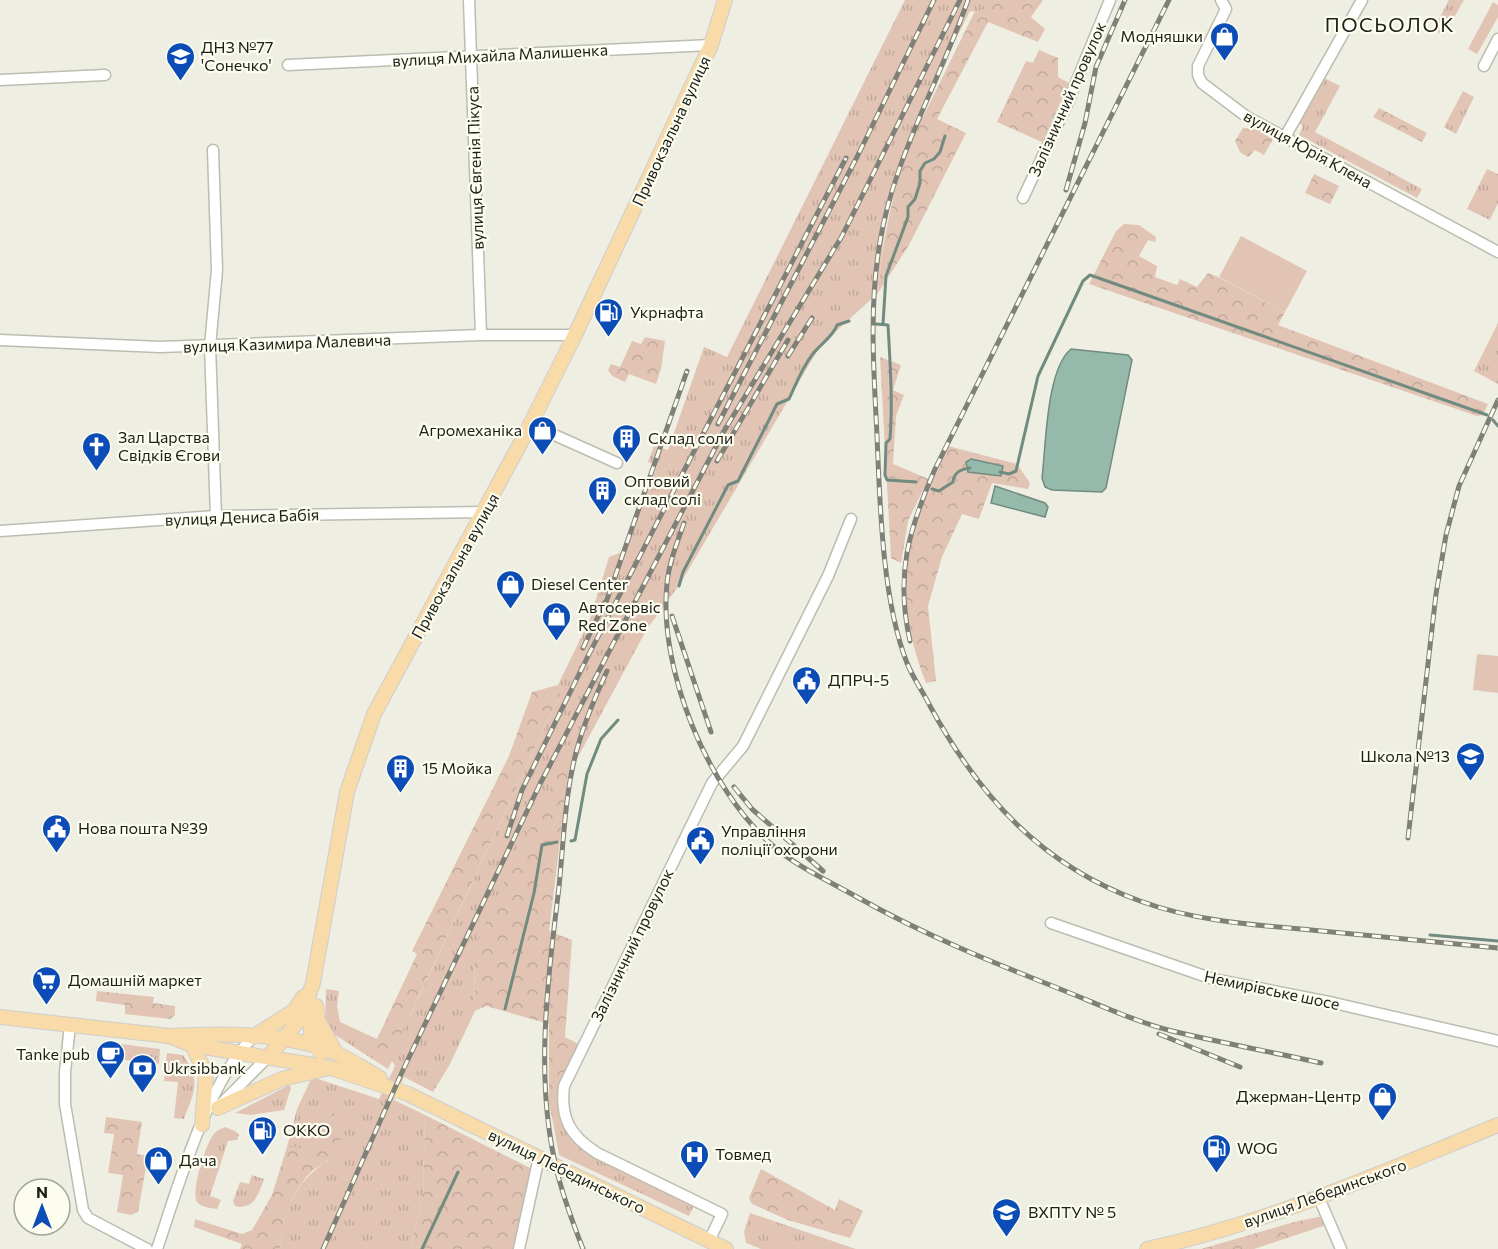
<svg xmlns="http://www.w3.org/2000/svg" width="1498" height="1249" font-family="Commissioner,sans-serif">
<defs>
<pattern id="grass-tufts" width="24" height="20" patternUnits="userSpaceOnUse" patternTransform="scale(1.5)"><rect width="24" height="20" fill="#e2c4b4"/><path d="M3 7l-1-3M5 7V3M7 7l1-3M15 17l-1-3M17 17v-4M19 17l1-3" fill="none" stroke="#c1a89a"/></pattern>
<pattern id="forest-crowns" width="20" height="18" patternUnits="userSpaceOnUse" patternTransform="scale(1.5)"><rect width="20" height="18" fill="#e2c4b4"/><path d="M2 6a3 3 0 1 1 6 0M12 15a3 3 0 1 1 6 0" fill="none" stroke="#c1a89a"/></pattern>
</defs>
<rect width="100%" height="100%" fill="#eeefe2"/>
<!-- grass -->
<g fill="url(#grass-tufts)">
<path d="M905 0H998L986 14 970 11C942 67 912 123 895 184 885 220 881 257 878 293L820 346 680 584 647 629 474 950 475 1011 449 1066 433 1092 404 1077 394 1100 425 1115 423 1195 410 1249H280C281 1213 296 1180 328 1161L314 1143 305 1155 298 1147H287L297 1109 312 1077 379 1099 395 1066 392 1061 388 1069 332 1033 325 1022 326 989 339 991 337 1006 340 1022 377 1039V1051L408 1020 563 688 558 685 590 619 609 557 622 552 657 466 648 462 654 446 668 450 704 347 727 357Z"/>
<polygon points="1449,0 1464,0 1444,35 1433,30"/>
<polygon points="1324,78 1340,86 1315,132 1422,189 1417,198 1299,135 1303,126 1299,123"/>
<polygon points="1463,91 1474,97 1456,134 1444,127"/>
<polygon points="1487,169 1498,174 1498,203 1490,220 1467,209"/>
<polygon points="1498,323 1498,384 1474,371"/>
<polygon points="105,1042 160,1049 159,1064 109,1058 105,1053"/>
<path d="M167 1053 183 1055C202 1081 194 1092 184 1119L174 1118 178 1082 164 1081Z"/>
<polygon points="289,1085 291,1088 284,1110 251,1115 235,1113"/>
<polygon points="564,1117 580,1141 696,1201 689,1216 559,1155 553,1122"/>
<path d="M225 1127 235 1131 239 1135 237 1140 228 1141 210 1196 221 1200 217 1209C211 1208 203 1208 198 1203 189 1195 206 1144 213 1135 216 1131 220 1129 225 1127Z"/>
<path d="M252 1175 264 1179C259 1193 254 1211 235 1206L233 1201 240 1182 249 1184Z"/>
<polygon points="750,1213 856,1249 761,1249 746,1243 744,1232"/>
</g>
<!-- forest -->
<g fill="url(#forest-crowns)">
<path d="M988 0H1043L1031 17 1045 29 1038 42 988 22 937 119 966 133 909 245 878 293C883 228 897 177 919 115L923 117 974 13 984 9Z"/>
<polygon points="1039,50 1058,58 1058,77 1069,83 1042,142 997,122 1026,61 1033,63"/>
<polygon points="1379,108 1427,133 1422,142 1373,117"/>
<polygon points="1243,128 1255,129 1273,139 1264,155 1255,150 1248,157 1240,152 1235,141"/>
<polygon points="1314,174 1339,186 1330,204 1305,193"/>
<polygon points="1124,224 1139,225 1156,237 1155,242 1148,240 1139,256 1157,266 1155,277 1177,285 1180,279 1197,287 1208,273 1218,277 1285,312 1278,325 1488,404 1483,415 1477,416 1089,284 1116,231"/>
<polygon points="645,337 665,341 661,369 656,384 629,374 625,382 612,376 608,370 611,364 620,367 632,341 641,344"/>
<path d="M880 357 901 365 893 390 904 395 896 416 893 464 931 480 948 446 1017 464 1030 483 1028 489 992 483 979 519 962 514 942 557 928 606 936 681 926 683C899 615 900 557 928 490L924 488 908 521 901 563 891 558Z"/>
<polygon points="558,685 563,688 390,1058 377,1051 377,1039 417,954 412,951 509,756 532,692"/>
<polygon points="562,765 569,767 549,931 572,940 565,1037 582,1046 569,1073 564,1117 553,1122 549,1104 549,1024 486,1006 475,1011 474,950 492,907"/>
<polygon points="97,991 154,997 153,1003 175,1006 175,1015 170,1019 125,1014 125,1005 96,1001"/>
<path d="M318 1108 334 1113 345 1123C343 1136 336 1153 327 1161 322 1166 316 1167 311 1172 291 1193 281 1220 280 1249H240L242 1244 194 1227 195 1219 242 1234 252 1230 272 1195 287 1147H298L305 1155 314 1143Z"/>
<polygon points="425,1115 536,1171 519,1249 410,1249 423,1195"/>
<polygon points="106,1117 142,1122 137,1154 148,1156 138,1212 131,1215 117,1212 123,1175 108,1173 114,1134 104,1133"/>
<polygon points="761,1169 835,1210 839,1199 863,1211 850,1238 788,1220 752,1204 749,1198"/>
<polygon points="1328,1215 1332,1223 1254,1249 1201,1249 1294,1222"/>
</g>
<!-- garden -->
<g fill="#e2c4b4">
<polygon points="1493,2 1498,5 1498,17 1477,54 1468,49"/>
<polygon points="1241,236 1307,271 1285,312 1219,277"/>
<polygon points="1477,654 1498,656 1498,693 1473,690"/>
</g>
<!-- water -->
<g fill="#95baac" stroke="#718b80" stroke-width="1.5">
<path d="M1071 349 1128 355 1132 360 1106 488 1102 492 1052 490 1045 487 1042 478C1046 446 1046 370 1071 349Z"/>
<polygon points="971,459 1003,466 1001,476 968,472 966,462"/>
<polygon points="995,486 1045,503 1048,507 1045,517 991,503"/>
</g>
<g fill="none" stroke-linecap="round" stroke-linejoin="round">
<!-- stream -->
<g stroke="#718b80" stroke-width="3">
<path d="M876 324 888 325C890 362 893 402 890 439L886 443 885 475 887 480 916 482"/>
<polyline points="883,324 886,276 908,217 908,207 915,199 920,183 920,171 925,163 934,159 940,152 945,136"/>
<polyline points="1493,420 1498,426"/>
<polyline points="1000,472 1009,474 1016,471 1038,376 1083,281 1090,275 1487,415"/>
<path d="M932 489 939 491 953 482C954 472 961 469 970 468"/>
<path d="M679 586 683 572 728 485 738 481 777 404 789 399C796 384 802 368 812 355 819 345 834 336 837 325L849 321"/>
<polyline points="571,841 575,840 587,774 601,739 618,720"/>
<polyline points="1430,935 1498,941"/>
<polyline points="505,1009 534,893 542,845 557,842"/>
<polyline points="422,1249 458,1172"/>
</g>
<defs>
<g id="minor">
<polyline points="469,0 481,335"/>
<polyline points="1221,0 1226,9 1198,66 1198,75 1202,83 1247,117 1498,252"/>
<polyline points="288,65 711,45"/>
<polyline points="1484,66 1498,39"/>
<polyline points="0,80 105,75"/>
<polyline points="1285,137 1362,0"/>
<polyline points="213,150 217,270 210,346 216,516"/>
<polyline points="1023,198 1068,102 1110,0"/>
<polyline points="0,340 160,347 481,335 575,335"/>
<polyline points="530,424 617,463"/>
<polyline points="0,531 216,516 485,512"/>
<polyline points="1051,923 1213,979 1334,1003 1498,1041"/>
<polyline points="70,1025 65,1072 65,1104 83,1210 88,1218 147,1249"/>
<polyline points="220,1105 269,1056"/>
<polyline points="1319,1198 1341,1249"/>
<path d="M709 1241 722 1214 597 1153C570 1136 560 1118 564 1086L712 783 743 746 828 576 851 519"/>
<path d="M157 1249C178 1187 207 1083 253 1037"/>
<polyline points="519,1249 539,1157"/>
</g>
<g id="major">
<polyline points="310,1006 311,1033 321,1053"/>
<polyline points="316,1006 318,1020 336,1053"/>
<path d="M0 1017 169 1036C221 1033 286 1032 335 1053 351 1060 366 1070 380 1078"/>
<polyline points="169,1036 192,1045 331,1068 408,1094 726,1249"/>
<polyline points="253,1037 295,1010 303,997"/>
<polyline points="192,1045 206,1074 202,1125"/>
<polyline points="269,1056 300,1019 313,983 347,792 374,714 527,431 575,335 711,45 725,0"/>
<polyline points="218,1108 282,1079 325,1069"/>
<path d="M1147 1249C1269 1223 1383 1172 1498 1125"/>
</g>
</defs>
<!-- minor casing -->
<use href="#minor" stroke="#bcbdb0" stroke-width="13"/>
<!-- major casing -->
<use href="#major" stroke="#cececd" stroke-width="16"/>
<!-- minor -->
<use href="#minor" stroke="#fff" stroke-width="10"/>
<!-- major -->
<use href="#major" stroke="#f8dba9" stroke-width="14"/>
<defs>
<g id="rail">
<path d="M968 0C939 83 892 160 879 248 869 311 874 373 877 436 880 505 882 599 907 663 913 678 923 692 930 706 979 796 1041 865 1140 901 1194 921 1253 925 1311 930 1373 936 1436 942 1498 948"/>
<polyline points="1066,190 1085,123 1096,67 1125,0"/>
<polyline points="788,356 812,318"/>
<polyline points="718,424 857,157 934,0"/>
<polyline points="717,461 788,340"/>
<path d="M684 523C677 543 669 563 667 583 658 668 707 788 772 845 797 867 829 881 857 897 924 935 994 963 1065 991 1100 1005 1136 1022 1172 1031 1222 1043 1272 1052 1321 1063"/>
<polyline points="603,611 687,371"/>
<polyline points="672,616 711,732"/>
<path d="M910 641C895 574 909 529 935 469L1169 0"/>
<polyline points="583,648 605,602"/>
<polyline points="734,787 752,809 823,871"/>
<polyline points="507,836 522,790 588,656 846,158"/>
<polyline points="1408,838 1436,594 1446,535 1459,486 1498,400"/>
<polyline points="1159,1034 1240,1067"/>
<polyline points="323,1249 403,1070 540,784 724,431 842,236 960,0"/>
<path d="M583 1249C576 1231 569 1212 563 1193 532 1094 547 988 559 887 564 838 565 785 580 739 587 716 597 693 607 671"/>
</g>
</defs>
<!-- rail casing -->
<use href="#rail" stroke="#7f8078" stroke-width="5"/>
<!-- rail -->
<use href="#rail" stroke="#fcfdef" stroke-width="3" stroke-dasharray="9" stroke-linecap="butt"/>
</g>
<!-- icons -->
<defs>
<symbol id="shop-pin" viewBox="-11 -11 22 30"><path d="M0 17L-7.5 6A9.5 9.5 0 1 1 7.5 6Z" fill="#0b4cb7" stroke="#fcfdef"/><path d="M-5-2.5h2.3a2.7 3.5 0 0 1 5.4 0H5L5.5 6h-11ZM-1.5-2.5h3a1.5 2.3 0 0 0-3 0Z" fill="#fff"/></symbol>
<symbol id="school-pin" viewBox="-11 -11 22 30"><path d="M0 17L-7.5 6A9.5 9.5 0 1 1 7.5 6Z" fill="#0b4cb7" stroke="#fcfdef"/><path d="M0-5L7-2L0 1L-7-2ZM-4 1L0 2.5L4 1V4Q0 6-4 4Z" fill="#fff"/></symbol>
<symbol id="fuel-pin" viewBox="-11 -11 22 30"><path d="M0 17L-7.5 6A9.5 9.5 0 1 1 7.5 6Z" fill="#0b4cb7" stroke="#fcfdef"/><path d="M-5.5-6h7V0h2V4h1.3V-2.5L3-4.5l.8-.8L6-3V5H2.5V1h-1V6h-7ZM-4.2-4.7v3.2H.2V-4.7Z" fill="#fff"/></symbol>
<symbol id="building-pin" viewBox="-11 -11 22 30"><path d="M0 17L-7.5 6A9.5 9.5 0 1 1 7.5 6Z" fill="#0b4cb7" stroke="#fcfdef"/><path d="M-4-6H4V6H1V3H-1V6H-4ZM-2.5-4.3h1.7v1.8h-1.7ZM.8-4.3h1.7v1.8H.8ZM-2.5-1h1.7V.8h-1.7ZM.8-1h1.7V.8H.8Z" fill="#fff"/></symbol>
<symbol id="church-pin" viewBox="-11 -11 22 30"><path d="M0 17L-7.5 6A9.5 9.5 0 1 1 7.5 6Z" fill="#0b4cb7" stroke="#fcfdef"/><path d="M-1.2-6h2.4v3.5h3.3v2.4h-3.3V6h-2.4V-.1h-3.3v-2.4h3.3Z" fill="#fff"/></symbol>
<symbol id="civic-pin" viewBox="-11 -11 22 30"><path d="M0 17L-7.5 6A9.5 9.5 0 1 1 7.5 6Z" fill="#0b4cb7" stroke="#fcfdef"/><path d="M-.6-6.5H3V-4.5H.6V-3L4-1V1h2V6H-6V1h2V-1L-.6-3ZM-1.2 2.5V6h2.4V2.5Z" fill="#fff"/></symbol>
<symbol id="supermarket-pin" viewBox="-11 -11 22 30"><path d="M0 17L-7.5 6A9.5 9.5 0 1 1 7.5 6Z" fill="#0b4cb7" stroke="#fcfdef"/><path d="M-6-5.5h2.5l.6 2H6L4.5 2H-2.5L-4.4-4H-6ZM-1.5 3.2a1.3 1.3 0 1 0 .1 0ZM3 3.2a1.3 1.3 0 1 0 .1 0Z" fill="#fff"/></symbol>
<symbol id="cafe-pin" viewBox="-11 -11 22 30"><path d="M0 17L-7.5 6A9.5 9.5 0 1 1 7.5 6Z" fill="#0b4cb7" stroke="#fcfdef"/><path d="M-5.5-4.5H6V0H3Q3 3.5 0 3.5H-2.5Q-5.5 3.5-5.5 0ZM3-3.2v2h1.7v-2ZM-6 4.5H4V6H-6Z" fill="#fff"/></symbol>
<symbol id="bank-pin" viewBox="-11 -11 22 30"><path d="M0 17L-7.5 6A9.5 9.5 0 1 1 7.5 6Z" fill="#0b4cb7" stroke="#fcfdef"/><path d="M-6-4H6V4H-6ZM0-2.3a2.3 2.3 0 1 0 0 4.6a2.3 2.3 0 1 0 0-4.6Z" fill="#fff"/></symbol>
<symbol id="hospital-pin" viewBox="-11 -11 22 30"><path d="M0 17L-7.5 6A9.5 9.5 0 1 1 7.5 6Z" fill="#0b4cb7" stroke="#fcfdef"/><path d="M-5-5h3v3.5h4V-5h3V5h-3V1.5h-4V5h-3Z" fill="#fff"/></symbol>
<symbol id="university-pin" viewBox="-11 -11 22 30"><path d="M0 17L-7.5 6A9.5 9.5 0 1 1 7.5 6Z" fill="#0b4cb7" stroke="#fcfdef"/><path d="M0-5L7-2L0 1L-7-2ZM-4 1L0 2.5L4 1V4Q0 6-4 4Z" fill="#fff"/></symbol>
</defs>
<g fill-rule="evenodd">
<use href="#shop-pin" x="1208" y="20" width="33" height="45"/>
<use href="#school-pin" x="164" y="40" width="33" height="45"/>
<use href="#fuel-pin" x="592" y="296" width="33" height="45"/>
<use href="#shop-pin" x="526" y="414" width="33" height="45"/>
<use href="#building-pin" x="610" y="422" width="33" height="45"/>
<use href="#church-pin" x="80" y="430" width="33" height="45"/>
<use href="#building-pin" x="586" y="474" width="33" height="45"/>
<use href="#shop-pin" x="494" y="568" width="33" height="45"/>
<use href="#shop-pin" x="540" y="600" width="33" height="45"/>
<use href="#civic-pin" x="790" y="664" width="33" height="45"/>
<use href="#school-pin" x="1454" y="740" width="33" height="45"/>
<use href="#building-pin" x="384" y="752" width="33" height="45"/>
<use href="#civic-pin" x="40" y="812" width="33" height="45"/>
<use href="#civic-pin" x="684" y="824" width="33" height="45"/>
<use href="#supermarket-pin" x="30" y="964" width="33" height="45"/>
<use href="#cafe-pin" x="94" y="1038" width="33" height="45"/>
<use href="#bank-pin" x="126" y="1052" width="33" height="45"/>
<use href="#shop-pin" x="1366" y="1080" width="33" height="45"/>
<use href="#fuel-pin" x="246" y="1114" width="33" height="45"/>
<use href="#fuel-pin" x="1200" y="1132" width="33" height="45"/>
<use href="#hospital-pin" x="678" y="1138" width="33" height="45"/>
<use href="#shop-pin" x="142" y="1144" width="33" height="45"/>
<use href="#university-pin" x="990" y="1196" width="33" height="45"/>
</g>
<g text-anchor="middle" stroke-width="4.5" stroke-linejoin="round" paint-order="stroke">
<!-- poi labels -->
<g font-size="16" fill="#1e1e1a" stroke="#fcfdef" text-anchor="start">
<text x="1203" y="42" text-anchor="end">Модняшки</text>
<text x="201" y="53">ДНЗ №77<tspan x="201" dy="18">'Сонечко'</tspan></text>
<text x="630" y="318">Укрнафта</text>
<text x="522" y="436" text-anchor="end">Агромеханіка</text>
<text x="118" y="443">Зал Царства<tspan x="118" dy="18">Свідків Єгови</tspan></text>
<text x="648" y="444">Склад соли</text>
<text x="624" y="487">Оптовий<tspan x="624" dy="18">склад солі</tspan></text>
<text x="531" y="590">Diesel Center</text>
<text x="578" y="613">Автосервіс<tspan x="578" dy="18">Red Zone</tspan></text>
<text x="828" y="686">ДПРЧ-5</text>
<text x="1450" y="762" text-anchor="end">Школа №13</text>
<text x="422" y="774">15 Мойка</text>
<text x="78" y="834">Нова пошта №39</text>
<text x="721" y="837">Управління<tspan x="721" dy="18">поліції охорони</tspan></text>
<text x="68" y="986">Домашній маркет</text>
<text x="90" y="1060" text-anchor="end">Tanke pub</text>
<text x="163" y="1074">Ukrsibbank</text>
<text x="1361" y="1102" text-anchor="end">Джерман-Центр</text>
<text x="283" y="1136">ОККО</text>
<text x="1237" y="1154">WOG</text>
<text x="715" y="1160">Товмед</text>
<text x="179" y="1166">Дача</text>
<text x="1028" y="1218">ВХПТУ № 5</text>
</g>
<!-- street labels -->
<g font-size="16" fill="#1e1e1a" stroke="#fcfdef">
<text transform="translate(500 55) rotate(-3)" y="6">вулиця Михайла Малишенка</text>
<text transform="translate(1067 99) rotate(-66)" y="6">Залізничний провулок</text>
<text transform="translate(671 131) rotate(-65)" y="6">Привокзальна вулиця</text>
<text transform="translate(1308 149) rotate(29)" y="6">вулиця Юрія Клена</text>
<text transform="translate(475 168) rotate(-92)" y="6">вулиця Євгенія Пікуса</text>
<text transform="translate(287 343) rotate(-2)" y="6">вулиця Казимира Малевича</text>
<text transform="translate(242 517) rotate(-2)" y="6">вулиця Дениса Бабія</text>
<text transform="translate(455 566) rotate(-61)" y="6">Привокзальна вулиця</text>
<text transform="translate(632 945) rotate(-64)" y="6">Залізничний провулок</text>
<text transform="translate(1272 990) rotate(12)" y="6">Немирівське шосе</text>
<text transform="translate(567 1171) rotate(26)" y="6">вулиця Лебединського</text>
<text transform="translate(1325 1193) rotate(-20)" y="6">вулиця Лебединського</text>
</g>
<!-- quarter labels -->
<g font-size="20" letter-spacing="1.5" fill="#1e1e1a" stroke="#fcfdef">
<text x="1390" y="32">ПОСЬОЛОК</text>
</g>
</g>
<!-- north arrow -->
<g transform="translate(42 1207)"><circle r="28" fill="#fcfdef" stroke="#a3a49a" stroke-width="1.5"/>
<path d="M0-4.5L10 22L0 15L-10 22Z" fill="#0b4cb7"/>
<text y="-9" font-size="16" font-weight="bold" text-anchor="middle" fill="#1e1e1a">N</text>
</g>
</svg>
